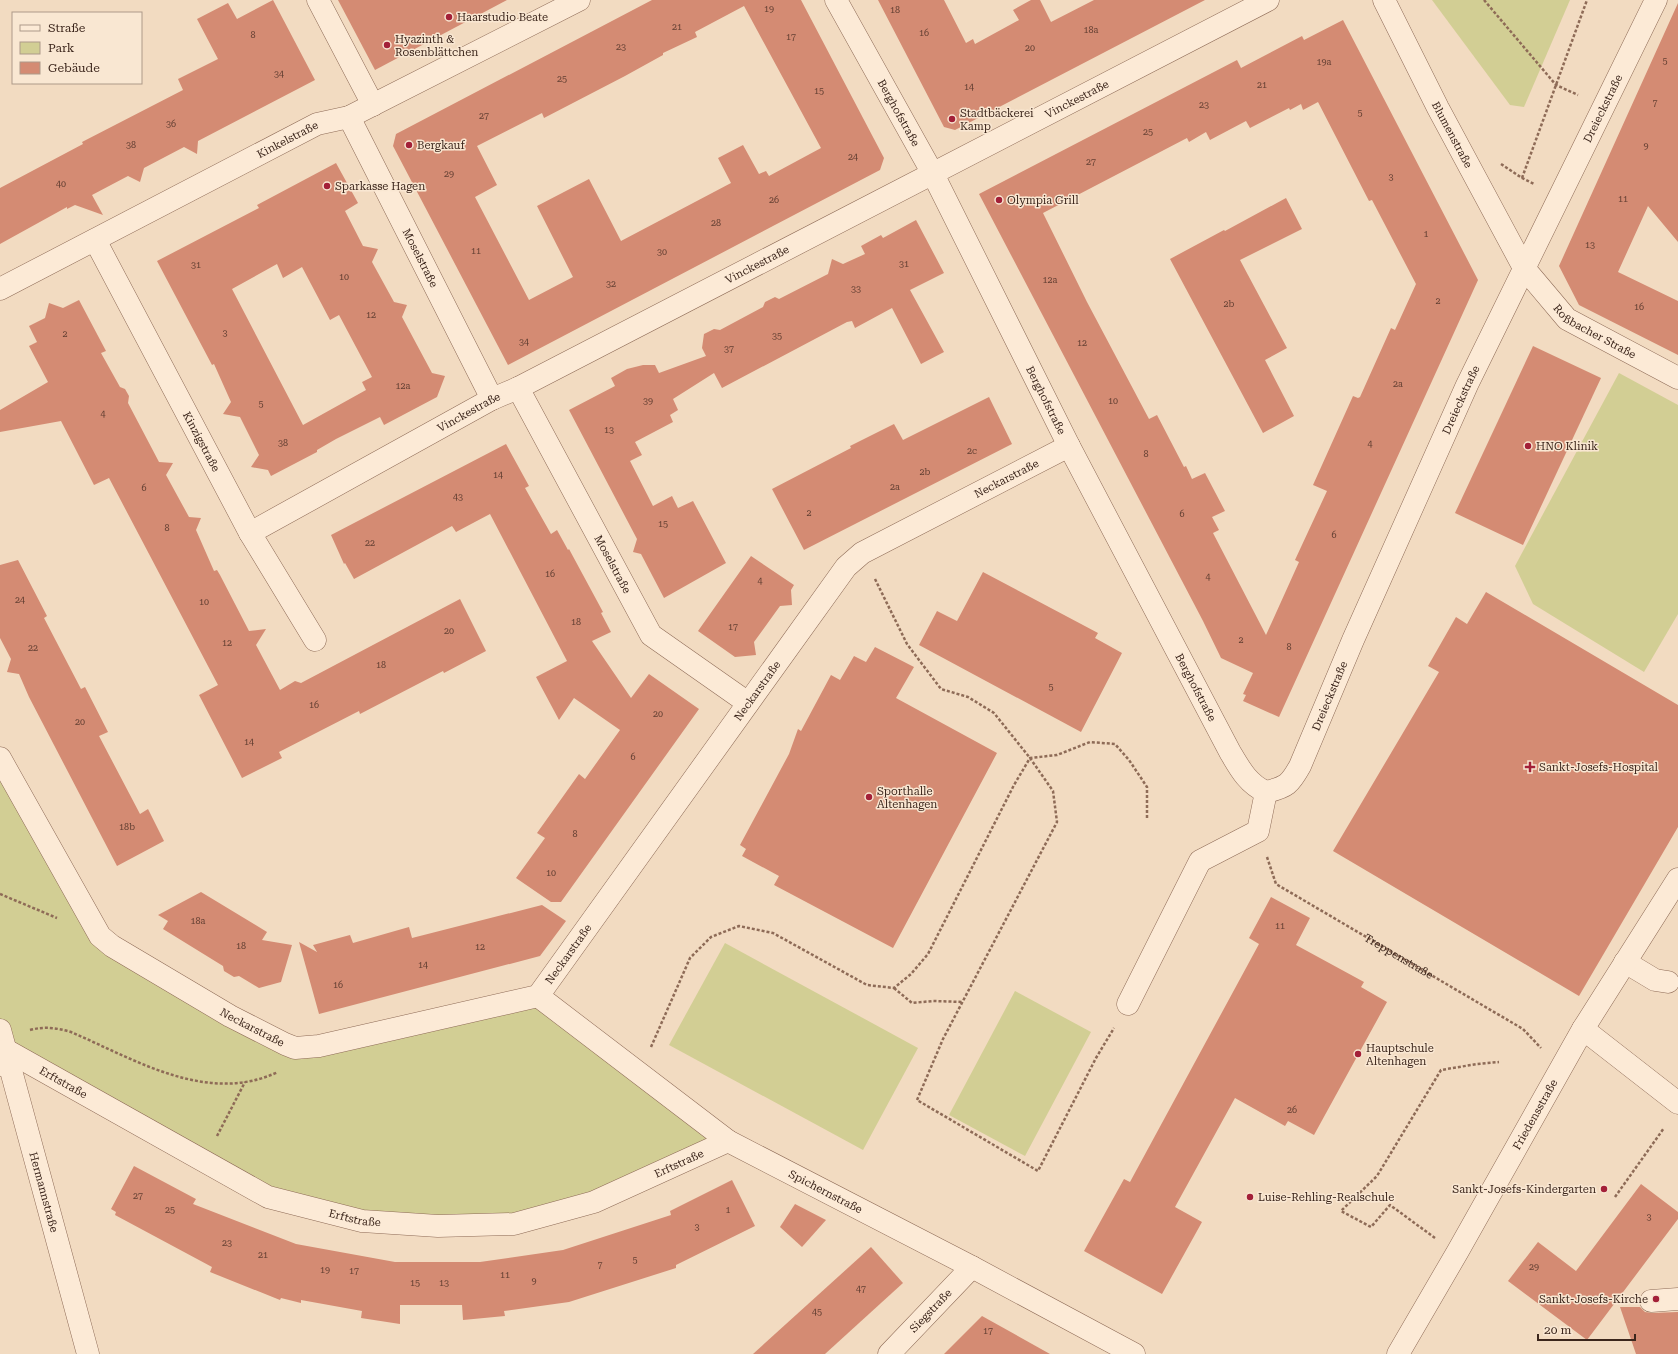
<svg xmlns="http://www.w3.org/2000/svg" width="1678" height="1354" font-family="'Roboto Serif',serif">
<rect width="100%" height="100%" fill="#f2dbc1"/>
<!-- green -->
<g fill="#d2ce94">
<polygon points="1432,0 1570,0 1524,107 1510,105"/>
<polygon points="1619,373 1678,405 1678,614 1644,672 1533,604 1515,566"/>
<polygon points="0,770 93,926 285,1044 538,996 728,1141 594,1202 438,1226 268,1197 6,1050 0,1030"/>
<polygon points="725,943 918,1048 863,1150 669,1045"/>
<polygon points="1015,991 1091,1032 1025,1156 949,1115"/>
</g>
<!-- building -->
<g fill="#d48b73" fill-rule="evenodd">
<polygon points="273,0 315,80 198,141 197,154 184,147 144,168 140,182 128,176 92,195 103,215 75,205 67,209 67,207 0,244 0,188 83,144 82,142 183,90 178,79 218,59 197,19 228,3 237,19"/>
<polygon points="338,0 507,0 375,70"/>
<path d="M652 0H801L884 158 880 170 508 365 393 146 396 134ZM744 6 821 148 769 176 766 171 759 174 743 145 718 158 731 183 621 241 589 179 537 206 573 277 529 300 475 197 497 185 477 146 542 113 544 118 625 76 663 55V53L697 37 695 32Z"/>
<polygon points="878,0 944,0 966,43 973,39 975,44 1019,20 1013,10 1031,0 1040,0 1051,22 1094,0 1205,0 955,130 944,127"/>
<polygon points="1678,3 1678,242 1648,206 1618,272 1678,301 1678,355 1579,305 1559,266"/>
<path d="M1343 20 1478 280 1279 717 1243 701 1246 695 1243 694 1253 673 1221 658 1203 621 979 194 1237 60 1241 68 1302 36 1304 40ZM1318 102 1369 201 1372 200 1416 284 1395 330 1391 328 1360 397 1358 398 1353 396 1313 485 1327 491 1295 560 1299 562 1266 635 1213 533 1219 530 1212 517 1225 511 1205 473 1192 479 1186 466 1184 467 1157 415 1149 419 1087 302 1043 213 1187 138 1189 142 1206 132 1210 140 1246 121 1250 128 1289 108 1290 110 1301 104 1303 110Z"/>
<path d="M336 163 358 203 345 211 363 246 378 249 372 262 394 302 407 305 402 317 432 373 445 376 437 397 384 425 380 417 336 439 317 450V452L271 476 268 470 251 467 259 455 240 417 223 414 231 402 214 364 212 365 157 261 259 208 257 205ZM277 264 283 278 302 267 330 320 339 315 372 377 362 382 366 390 303 425 232 289Z"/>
<polygon points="1286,198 1302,229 1240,260 1287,348 1265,360 1294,416 1263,433 1170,259 1224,230 1225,231"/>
<polygon points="916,220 944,273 910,290 944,352 921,364 892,308 855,328 852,321 847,322 722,388 714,373 673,399 678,410 670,415 673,422 635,442 642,455 630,461 653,506 672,496 678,508 693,501 726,563 664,598 641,554 633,552 637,539 569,410 615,386 611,378 627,369 643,365 655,365 659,373 706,356 702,348 704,334 714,329 720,330 763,307 765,302 775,297 779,299 828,274 832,259 843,264 865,254 861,246 881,235 883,238"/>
<polygon points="79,300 106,351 101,353 120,387 125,389 129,396 128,403 159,462 173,463 166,475 189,517 201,518 196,530 214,571 217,570 220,575 249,631 266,629 256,645 280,690 295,681 301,683 460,599 486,651 444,673 443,671 360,714 359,711 279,752 282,758 242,778 199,695 218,685 109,478 94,485 61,421 0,432 0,410 48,382 29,346 37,342 29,326 45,318 49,303 63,308"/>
<polygon points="1533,346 1601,378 1523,545 1455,513"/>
<polygon points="989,397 1012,444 804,550 772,489 851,448 850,446 894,424 903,440"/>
<polygon points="506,444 529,486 525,488 551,534 557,530 568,550 569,549 603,612 601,613 611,632 592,641 631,698 649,674 699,709 561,902 551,902 516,878 545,838 537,833 579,774 585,779 620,730 574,698 559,720 536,677 567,661 490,514 456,532 452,526 354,579 345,563 344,564 331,535"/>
<polygon points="751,556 794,585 791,590 792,605 780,606 754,642 756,655 735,657 698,631"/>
<polygon points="18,560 47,616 44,618 81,689 85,687 108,732 99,736 140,814 148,809 164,841 117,866 29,697 19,674 7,672 11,659 0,638 0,565"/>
<polygon points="983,572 1098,633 1095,638 1122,653 1081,732 919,645 937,611 957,621"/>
<polygon points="1486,592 1678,705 1678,827 1579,996 1333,851 1439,672 1428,666 1456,617 1467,624"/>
<polygon points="875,647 914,667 896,698 997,753 893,948 774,885 779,876 742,856 746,849 740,845 789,754 798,729 801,731 831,675 840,680 854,656 866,662"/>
<polygon points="201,892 267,932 262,940 292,945 281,982 259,988 239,976 234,977 224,971 223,966 163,929 168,921 158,915"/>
<polygon points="1271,897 1310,918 1296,945 1364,982 1361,987 1387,1002 1314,1135 1288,1121 1285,1126 1235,1098 1175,1207 1202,1222 1162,1294 1084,1251 1124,1179 1130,1182 1259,944 1249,938"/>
<polygon points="542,905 566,921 540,956 319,1014 299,942 317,952 313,945 350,935 353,943 409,927 412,938"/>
<polygon points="134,1166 196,1199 193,1204 296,1244 395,1262 480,1262 563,1250 671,1215 670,1211 732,1180 755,1226 676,1265 676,1268 569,1302 504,1311 505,1316 463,1320 462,1305 400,1305 400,1324 361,1318 362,1311 301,1300 301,1303 281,1298 280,1300 210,1272 212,1267 115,1215 116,1212 111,1209"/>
<polygon points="1641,1184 1678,1212 1678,1219 1587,1340 1508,1281 1538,1242 1576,1271"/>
<polygon points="795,1204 826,1220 802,1247 780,1227"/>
<polygon points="871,1247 903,1283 825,1354 753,1354"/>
<polygon points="1620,1307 1640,1307 1645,1312 1652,1313 1678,1312 1678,1354 1636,1354"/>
<polygon points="982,1316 1050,1354 944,1354"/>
</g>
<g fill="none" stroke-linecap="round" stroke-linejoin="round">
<defs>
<g id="minor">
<polyline points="318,0 373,105"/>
<path id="s2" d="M836 0 933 174 1069 446 1230 752C1240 769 1248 784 1266 792"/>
<path id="s3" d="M1384 0 1438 108 1524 268 1567 319 1678 378"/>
<path id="s4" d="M349 117 492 399"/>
<path id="s5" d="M95 240 250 533 315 640"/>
<path id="s6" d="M0 289 317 124 349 117 579 0"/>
<path id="s7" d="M518 388 651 635 748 703"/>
<path id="s8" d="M250 533 492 399 518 388 1268 0"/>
<path id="s9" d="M0 758 100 936 112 946 230 1016 285 1044 295 1048 319 1046 538 996 846 567 862 553 1069 446"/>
<path id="s10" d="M1266 792C1287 787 1290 784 1300 766L1353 640 1467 385 1656 0"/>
<polyline points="1625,962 1655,980 1668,982"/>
<path id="s11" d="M538 996 728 1141 972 1267 1134 1354"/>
<polyline points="1128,1004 1200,861 1258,831 1266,792"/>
<polyline points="1583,1029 1678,1103"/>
<path id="s12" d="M0 1030 88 1354"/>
<path id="s13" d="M0 1065 6 1050 268 1197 362 1221 438 1226 514 1224 594 1202 728 1141"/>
<polyline points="1651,1301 1678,1299"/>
<path id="s14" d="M889 1354 972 1267"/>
<path id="s15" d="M1398 1354 1458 1251 1583 1029 1678 879"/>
</g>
</defs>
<!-- minor casing -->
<use href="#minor" stroke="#8e6b57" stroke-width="23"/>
<!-- path -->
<g stroke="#8e6b57" stroke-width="2.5" stroke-dasharray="3 2" stroke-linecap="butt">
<polyline points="1484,0 1556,85 1578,95"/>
<polyline points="1501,164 1522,178 1534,184"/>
<polyline points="1522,178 1587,0"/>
<polyline points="875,579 907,644 941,689 968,697 994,713 1030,758 1053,791 1057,822 943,1039 917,1100 1038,1171 1096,1058 1114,1028"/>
<path id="s1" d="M1267 857 1276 884 1523 1029 1541 1048"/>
<polyline points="0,894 57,918"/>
<polyline points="894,988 912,1003 933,1001 963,1002"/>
<path d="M30 1030C45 1026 57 1028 71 1032 136 1060 207 1105 278 1072"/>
<polyline points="651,1047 690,958 711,937 739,926 773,933 867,985 894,988 911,974 928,954 1014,785 1030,758 1057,755 1090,742 1115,744 1129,760 1147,787 1147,820"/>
<polyline points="217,1136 245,1082"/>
<polyline points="1615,1197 1664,1128"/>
<polyline points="1435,1238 1390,1205 1371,1227 1341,1211 1377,1176 1441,1070 1477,1064 1499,1062"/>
</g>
<!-- minor -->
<use href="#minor" stroke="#fcead6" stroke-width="22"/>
</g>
<!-- markers -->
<g fill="#a32038" stroke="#f9e7d2" stroke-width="1.5">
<circle cx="449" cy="17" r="4"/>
<circle cx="387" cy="45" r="4"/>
<circle cx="952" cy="119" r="4"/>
<circle cx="409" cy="145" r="4"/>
<circle cx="327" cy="186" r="4"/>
<circle cx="999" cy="200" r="4"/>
<circle cx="1528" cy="446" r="4"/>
<path d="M1528 761h4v4h4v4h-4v4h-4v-4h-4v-4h4z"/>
<circle cx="869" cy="797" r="4"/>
<circle cx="1358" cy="1054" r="4"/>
<circle cx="1604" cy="1189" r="4"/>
<circle cx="1250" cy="1197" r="4"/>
<circle cx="1656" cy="1299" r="4"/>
</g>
<g text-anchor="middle" stroke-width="3" stroke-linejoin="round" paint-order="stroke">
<!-- number labels -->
<g font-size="9" fill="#623f32">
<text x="769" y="12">19</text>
<text x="895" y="13">18</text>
<text x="677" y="30">21</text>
<text x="1091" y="33">18a</text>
<text x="924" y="36">16</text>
<text x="253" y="38">8</text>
<text x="791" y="40">17</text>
<text x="621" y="50">23</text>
<text x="1030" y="51">20</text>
<text x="1665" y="64">5</text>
<text x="1324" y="65">19a</text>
<text x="279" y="77">34</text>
<text x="562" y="82">25</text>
<text x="1262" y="88">21</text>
<text x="969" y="90">14</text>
<text x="819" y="94">15</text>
<text x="1655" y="106">7</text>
<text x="1204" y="108">23</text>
<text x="1360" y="116">5</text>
<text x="484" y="119">27</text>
<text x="171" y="127">36</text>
<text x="1148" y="135">25</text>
<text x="131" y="148">38</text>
<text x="1646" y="149">9</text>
<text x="853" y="160">24</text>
<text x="1091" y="165">27</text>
<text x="449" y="177">29</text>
<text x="1391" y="180">3</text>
<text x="61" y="187">40</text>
<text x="1623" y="202">11</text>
<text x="774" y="203">26</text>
<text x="716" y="226">28</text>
<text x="1426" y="237">1</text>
<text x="1590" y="248">13</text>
<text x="476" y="254">11</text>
<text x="662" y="255">30</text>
<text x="904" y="267">31</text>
<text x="196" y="268">31</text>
<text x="344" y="280">10</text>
<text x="1050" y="283">12a</text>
<text x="611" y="287">32</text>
<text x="856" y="292">33</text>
<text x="1438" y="304">2</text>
<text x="1229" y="307">2b</text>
<text x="1639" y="310">16</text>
<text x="371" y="318">12</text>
<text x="225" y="336">3</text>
<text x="65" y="337">2</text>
<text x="777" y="339">35</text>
<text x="524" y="345">34</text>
<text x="1082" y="346">12</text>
<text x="729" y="352">37</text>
<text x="1398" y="387">2a</text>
<text x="403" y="389">12a</text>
<text x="648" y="404">39</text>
<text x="1113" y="404">10</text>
<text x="261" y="407">5</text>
<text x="103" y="417">4</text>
<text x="609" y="433">13</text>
<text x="283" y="446">38</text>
<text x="1370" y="447">4</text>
<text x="972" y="454">2c</text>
<text x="1146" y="457">8</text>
<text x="925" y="475">2b</text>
<text x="498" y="478">14</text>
<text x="895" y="490">2a</text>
<text x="144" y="491">6</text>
<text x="458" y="500">43</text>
<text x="809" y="516">2</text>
<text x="1182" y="517">6</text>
<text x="663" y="527">15</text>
<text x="167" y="531">8</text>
<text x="1334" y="538">6</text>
<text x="370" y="546">22</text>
<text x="550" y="577">16</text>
<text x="1208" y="580">4</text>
<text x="760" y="584">4</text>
<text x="20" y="603">24</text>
<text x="204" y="605">10</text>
<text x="576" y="625">18</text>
<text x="733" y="630">17</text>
<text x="449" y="634">20</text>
<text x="1241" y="643">2</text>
<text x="227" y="646">12</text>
<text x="1289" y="650">8</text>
<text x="33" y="651">22</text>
<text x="381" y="668">18</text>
<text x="1051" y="690">5</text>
<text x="314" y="708">16</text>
<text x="658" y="717">20</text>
<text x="80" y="725">20</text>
<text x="249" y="745">14</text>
<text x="633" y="760">6</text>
<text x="127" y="830">18b</text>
<text x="575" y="837">8</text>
<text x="551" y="876">10</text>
<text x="198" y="924">18a</text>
<text x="1280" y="929">11</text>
<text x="241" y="949">18</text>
<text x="480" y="950">12</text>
<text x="423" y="968">14</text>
<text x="338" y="988">16</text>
<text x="1292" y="1113">26</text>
<text x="138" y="1199">27</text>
<text x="170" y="1213">25</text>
<text x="728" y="1213">1</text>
<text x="1649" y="1220">3</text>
<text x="697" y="1230">3</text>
<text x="227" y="1246">23</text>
<text x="263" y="1258">21</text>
<text x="635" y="1263">5</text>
<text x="600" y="1268">7</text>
<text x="1534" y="1270">29</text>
<text x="325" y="1273">19</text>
<text x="354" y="1274">17</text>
<text x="505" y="1278">11</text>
<text x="534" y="1284">9</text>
<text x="415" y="1286">15</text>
<text x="444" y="1286">13</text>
<text x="861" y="1292">47</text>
<text x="817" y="1315">45</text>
<text x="988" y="1334">17</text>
</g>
<!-- poi labels -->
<g font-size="11" fill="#3c261c" stroke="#f9e7d2" text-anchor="start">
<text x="457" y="21">Haarstudio Beate</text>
<text x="395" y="43">Hyazinth &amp;<tspan x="395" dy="13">Rosenblättchen</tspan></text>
<text x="960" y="117">Stadtbäckerei<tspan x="960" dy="13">Kamp</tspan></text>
<text x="417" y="149">Bergkauf</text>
<text x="335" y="190">Sparkasse Hagen</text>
<text x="1007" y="204">Olympia Grill</text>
<text x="1536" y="450">HNO Klinik</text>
<text x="1539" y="771">Sankt-Josefs-Hospital</text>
<text x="877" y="795">Sporthalle<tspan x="877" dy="13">Altenhagen</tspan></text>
<text x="1366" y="1052">Hauptschule<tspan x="1366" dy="13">Altenhagen</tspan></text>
<text x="1596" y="1193" text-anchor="end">Sankt-Josefs-Kindergarten</text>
<text x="1258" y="1201">Luise-Rehling-Realschule</text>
<text x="1648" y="1303" text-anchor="end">Sankt-Josefs-Kirche</text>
</g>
<!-- street labels -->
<g font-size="11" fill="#3c261c" stroke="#f9e7d2">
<text dy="4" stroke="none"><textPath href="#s8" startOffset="934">Vinckestraße</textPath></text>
<text dy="4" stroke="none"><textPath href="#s10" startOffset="769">Dreieckstraße</textPath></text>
<text dy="4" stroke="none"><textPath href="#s2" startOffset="129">Berghofstraße</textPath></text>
<text dy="4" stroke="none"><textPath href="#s3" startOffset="151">Blumenstraße</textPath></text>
<text dy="4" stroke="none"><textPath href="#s6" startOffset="324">Kinkelstraße</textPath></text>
<text dy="4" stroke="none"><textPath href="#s4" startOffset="158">Moselstraße</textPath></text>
<text dy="4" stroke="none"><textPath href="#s8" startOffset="574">Vinckestraße</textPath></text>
<text dy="4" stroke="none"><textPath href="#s3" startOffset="399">Roßbacher Straße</textPath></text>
<text dy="4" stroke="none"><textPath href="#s10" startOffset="445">Dreieckstraße</textPath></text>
<text dy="4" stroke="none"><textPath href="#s2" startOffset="452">Berghofstraße</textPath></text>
<text dy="4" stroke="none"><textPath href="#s8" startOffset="250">Vinckestraße</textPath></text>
<text dy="4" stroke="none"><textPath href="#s5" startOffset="228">Kinzigstraße</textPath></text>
<text dy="4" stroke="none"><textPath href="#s9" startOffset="1390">Neckarstraße</textPath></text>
<text dy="4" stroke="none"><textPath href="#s7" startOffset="200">Moselstraße</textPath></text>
<text dy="4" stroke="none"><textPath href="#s2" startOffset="776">Berghofstraße</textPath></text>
<text dy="4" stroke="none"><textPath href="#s9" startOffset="1054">Neckarstraße</textPath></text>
<text dy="4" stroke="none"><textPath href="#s10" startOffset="121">Dreieckstraße</textPath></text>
<text dy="4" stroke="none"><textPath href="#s9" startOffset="730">Neckarstraße</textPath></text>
<text dy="4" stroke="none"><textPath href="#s1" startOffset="171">Treppenstraße</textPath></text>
<text dy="4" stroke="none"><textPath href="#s9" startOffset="382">Neckarstraße</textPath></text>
<text dy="4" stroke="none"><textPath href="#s13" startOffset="82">Erftstraße</textPath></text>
<text dy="4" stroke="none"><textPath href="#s15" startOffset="276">Friedensstraße</textPath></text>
<text dy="4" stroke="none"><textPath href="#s13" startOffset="742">Erftstraße</textPath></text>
<text dy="4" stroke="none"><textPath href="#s11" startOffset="349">Spichernstraße</textPath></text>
<text dy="4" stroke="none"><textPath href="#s12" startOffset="168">Hermannstraße</textPath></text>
<text dy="4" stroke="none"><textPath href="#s13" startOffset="406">Erftstraße</textPath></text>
<text dy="4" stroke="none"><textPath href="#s14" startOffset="60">Siegstraße</textPath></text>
</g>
</g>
<!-- legend -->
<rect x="12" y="12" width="130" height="72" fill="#f9e7d2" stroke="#ad9a89"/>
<rect x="20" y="25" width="20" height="6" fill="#fcead6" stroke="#ad9a89"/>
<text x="48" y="32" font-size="12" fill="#3c261c">Straße</text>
<rect x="20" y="42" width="20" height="12" fill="#d2ce94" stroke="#ad9a89"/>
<text x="48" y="52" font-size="12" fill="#3c261c">Park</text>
<rect x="20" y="62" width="20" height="12" fill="#d48b73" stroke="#ad9a89"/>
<text x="48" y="72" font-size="12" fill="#3c261c">Gebäude</text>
<!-- scale -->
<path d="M1538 1334v6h97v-6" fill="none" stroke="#3c261c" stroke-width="2"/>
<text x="1544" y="1334" font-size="12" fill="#3c261c" stroke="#f9e7d2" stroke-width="3" paint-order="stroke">20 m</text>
</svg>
